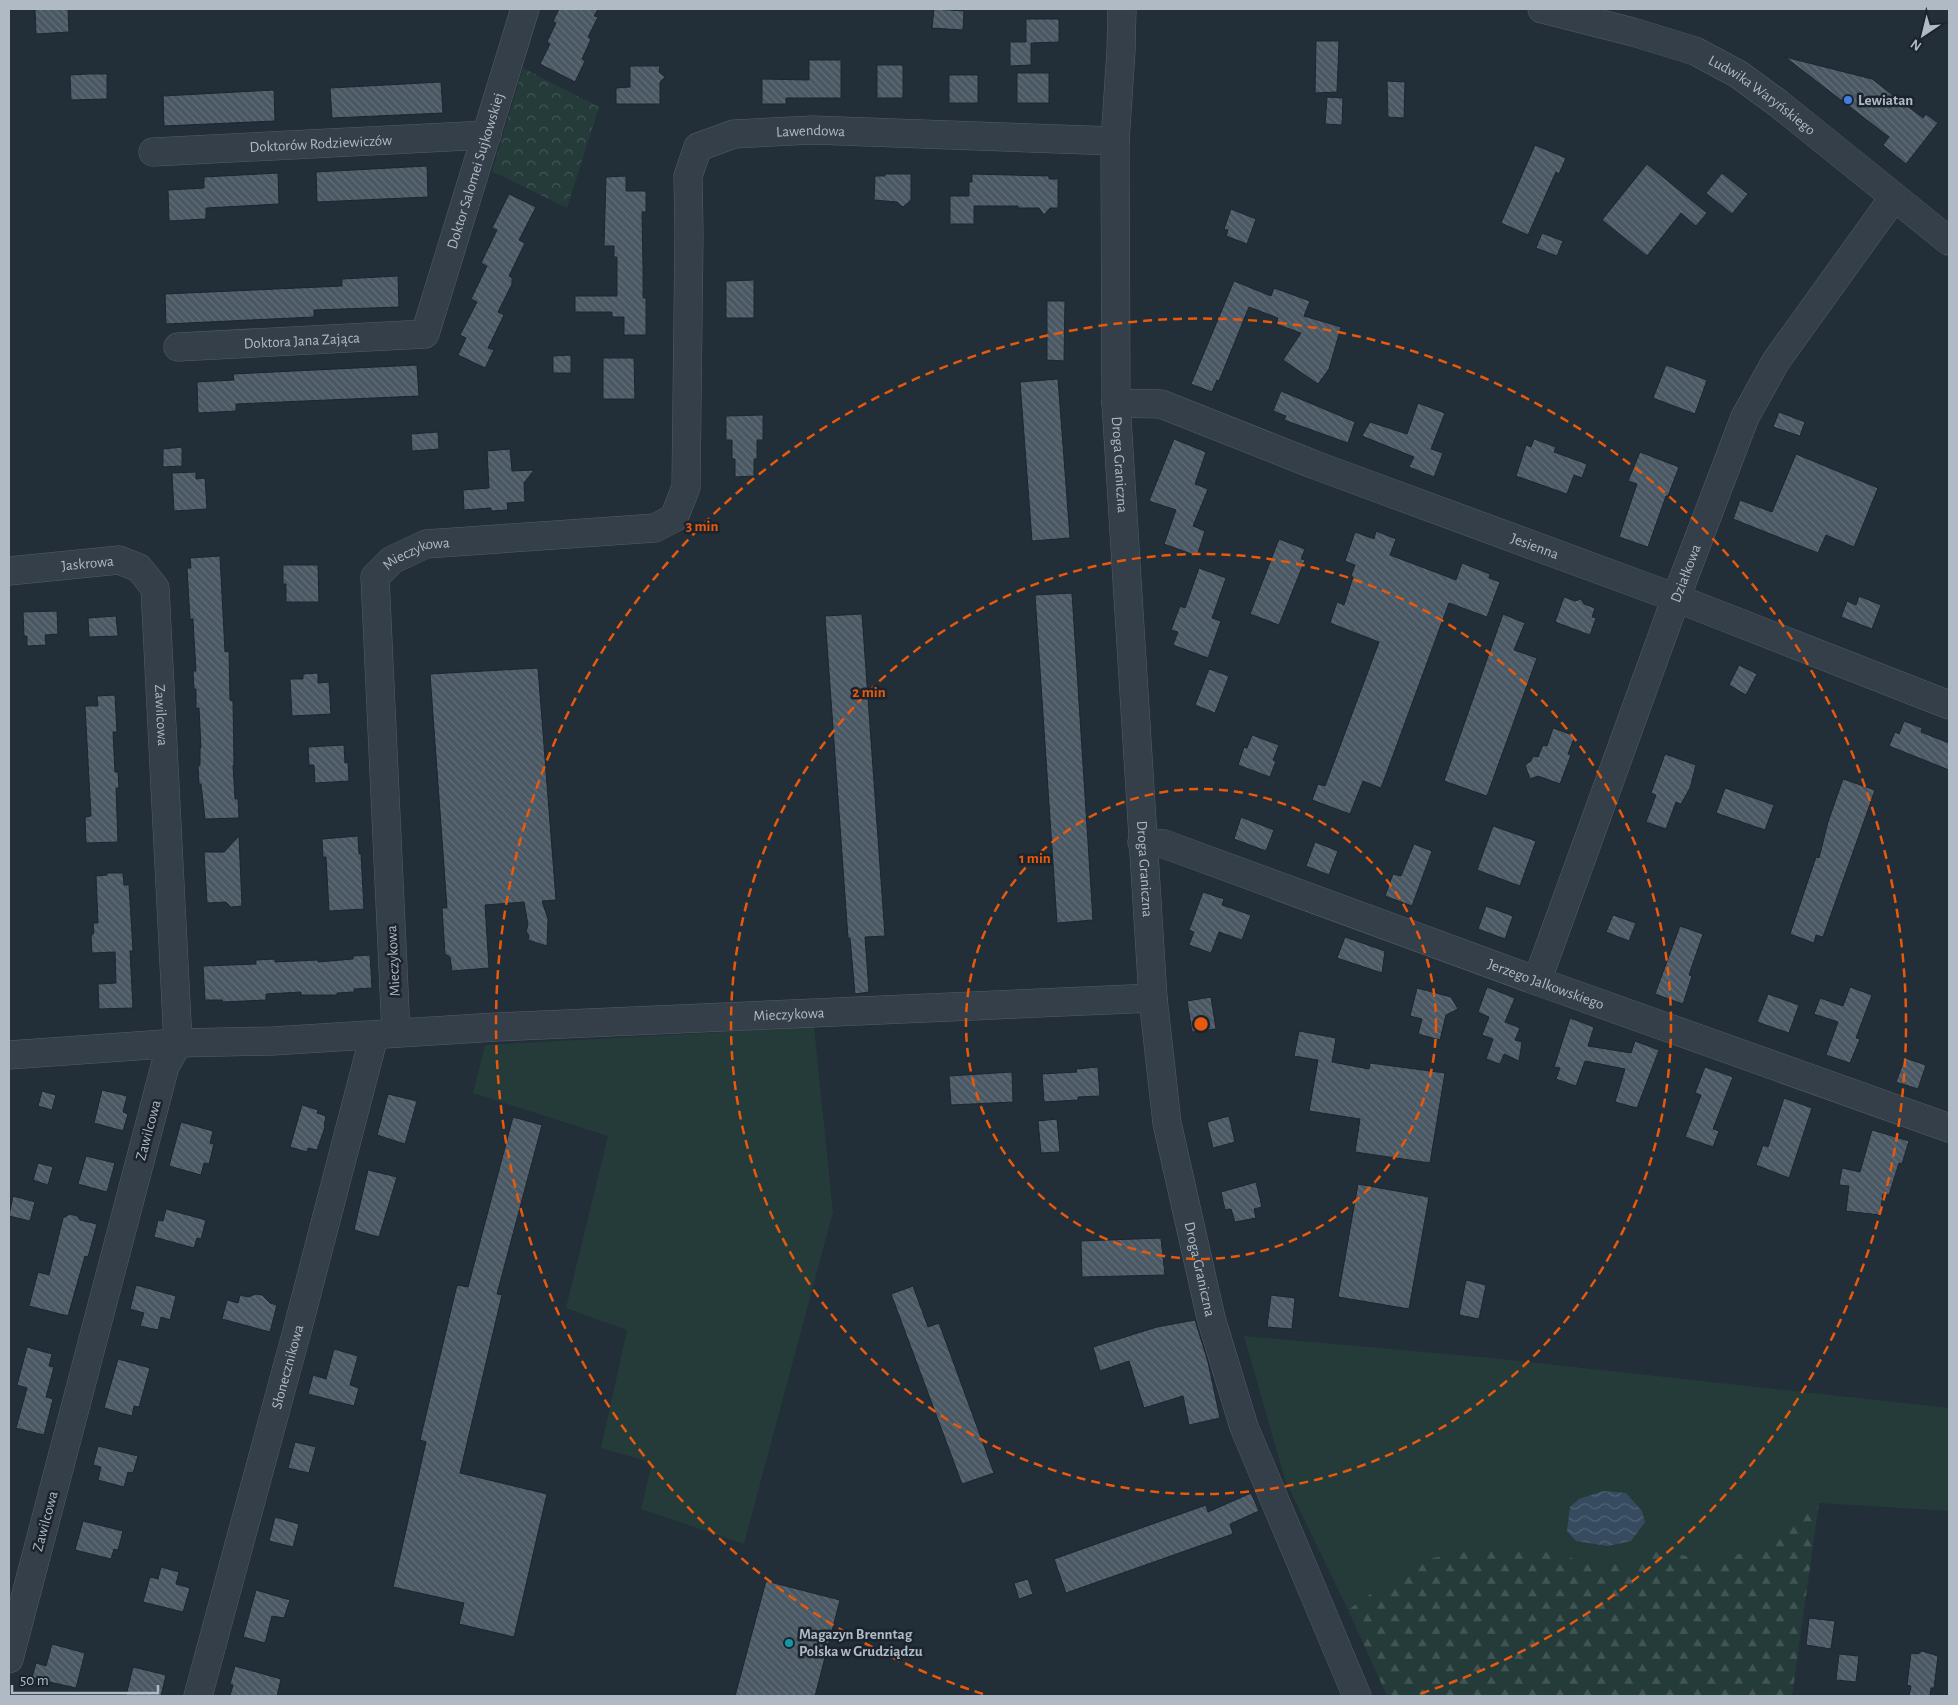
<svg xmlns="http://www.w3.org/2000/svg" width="1958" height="1705" font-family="'Alegreya Sans',sans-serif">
<defs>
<pattern id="forest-firs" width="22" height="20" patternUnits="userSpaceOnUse" patternTransform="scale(1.25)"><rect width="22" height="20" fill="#253b3a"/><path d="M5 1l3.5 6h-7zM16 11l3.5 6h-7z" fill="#425555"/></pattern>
<pattern id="park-crowns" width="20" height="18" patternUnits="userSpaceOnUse" patternTransform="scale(1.25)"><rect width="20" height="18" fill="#253b3a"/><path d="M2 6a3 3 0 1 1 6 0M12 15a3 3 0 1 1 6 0" fill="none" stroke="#425555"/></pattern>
<pattern id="water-waves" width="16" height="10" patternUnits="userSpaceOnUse" patternTransform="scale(1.25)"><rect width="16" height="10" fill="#364b5f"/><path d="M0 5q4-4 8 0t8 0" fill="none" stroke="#516374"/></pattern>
<pattern id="building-back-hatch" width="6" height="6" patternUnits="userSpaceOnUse" patternTransform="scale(1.25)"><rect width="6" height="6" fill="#4a5864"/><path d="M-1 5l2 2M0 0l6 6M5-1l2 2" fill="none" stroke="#626e79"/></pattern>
</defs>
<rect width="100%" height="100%" fill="#222e38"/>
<!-- green -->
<g fill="#253b3a">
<polygon points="814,1027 833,1212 744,1544 641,1509 652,1463 601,1448 627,1330 566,1308 608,1136 473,1093 485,1045"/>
<polygon points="1244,1336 1492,1358 1949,1408 1949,1511 1819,1503 1764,1546 1708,1564 1666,1549 1599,1568 1561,1554 1496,1546 1416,1561 1348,1610 1285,1480"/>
</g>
<!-- forest -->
<polygon fill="url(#forest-firs)" points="1819,1503 1792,1696 1387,1696 1348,1610 1416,1561 1496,1546 1561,1554 1599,1568 1666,1549 1708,1564 1764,1546"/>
<!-- park -->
<polygon fill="url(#park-crowns)" points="523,68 599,107 567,208 492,171"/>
<!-- water -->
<polygon fill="url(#water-waves)" points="1603,1491 1626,1493 1642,1511 1645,1522 1631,1541 1608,1546 1576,1541 1567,1531 1570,1507 1579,1499"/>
<!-- building -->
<g fill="url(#building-back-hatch)" stroke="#1d262f">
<polygon points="35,9 68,9 69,32 36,34"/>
<polygon points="559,9 598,9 594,16 598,17 588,37 591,39 582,59 585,61 575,82 540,64 550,44 547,42 556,23 553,21"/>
<polygon points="934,9 964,11 963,30 932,28"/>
<polygon points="1026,19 1059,19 1059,42 1031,43 1031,65 1010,66 1010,42 1026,42"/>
<polygon points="1316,41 1339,41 1337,92 1315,93"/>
<polygon points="1785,57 1872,79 1923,118 1926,114 1938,123 1906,164 1883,145 1889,137"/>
<polygon points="809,60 841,60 841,98 786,98 786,104 762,104 762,79 809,80"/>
<rect x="877" y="65" width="26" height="33"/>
<polygon points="630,66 660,66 659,72 665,77 660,82 660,104 616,104 616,88 630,87"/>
<rect x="1017" y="73" width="32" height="30"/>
<polygon points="87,74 107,74 107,99 71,100 70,75"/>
<rect x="949" y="75" width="29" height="28"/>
<polygon points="1387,81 1405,82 1404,118 1388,117"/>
<polygon points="441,82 443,113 332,118 330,88"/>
<polygon points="274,90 275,121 164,126 163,96"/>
<polygon points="1327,97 1343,98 1342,125 1325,124"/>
<polygon points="1535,145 1566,158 1559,174 1556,172 1528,235 1501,223"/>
<polygon points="1647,164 1707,213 1696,226 1681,213 1647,256 1602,220"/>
<polygon points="427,166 428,197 317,202 316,172"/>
<polygon points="278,173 279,204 206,208 206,219 169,221 168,190 204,188 204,177"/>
<polygon points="1722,173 1748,194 1732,214 1706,193"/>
<polygon points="885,174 911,174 911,200 903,207 897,202 874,200 875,176 885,176"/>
<polygon points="972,174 1049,176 1049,179 1058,179 1058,208 1050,208 1044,215 1039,208 1018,208 1018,206 974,206 974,224 950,224 950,196 969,196 969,182 972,182"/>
<polygon points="626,176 626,191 646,191 646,212 642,212 643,266 643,298 646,298 646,335 624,335 624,317 612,317 612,312 575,312 575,296 617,296 617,257 614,257 614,246 604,246 606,177"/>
<polygon points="509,194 536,207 519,240 525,243 509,276 512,278 512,284 498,312 504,315 488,348 494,350 485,368 458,355 466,338 460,335 477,302 471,299 487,266 481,263 497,230 492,228"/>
<polygon points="1231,209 1256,219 1247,244 1226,236 1228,230 1224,229"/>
<polygon points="1542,233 1563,241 1557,256 1536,248"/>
<polygon points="398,276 399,307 314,310 314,317 166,324 165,294 342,286 342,279"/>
<polygon points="754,280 754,318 726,318 726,281"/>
<polygon points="1234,281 1271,296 1274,288 1310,301 1304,316 1341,327 1329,369 1318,384 1283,360 1301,333 1276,324 1278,318 1249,307 1219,381 1217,380 1212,392 1191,384"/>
<polygon points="1047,301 1065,301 1064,361 1047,360"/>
<polygon points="571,355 571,373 553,373 553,356"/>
<polygon points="603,358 634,358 635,399 603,399"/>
<polygon points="417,365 419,396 236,404 236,411 198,413 197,382 234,380 233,374"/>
<polygon points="1666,365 1707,380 1695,414 1653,398"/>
<polygon points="1058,379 1070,538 1032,541 1020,382"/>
<polygon points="1281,391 1355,422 1348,443 1284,420 1286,416 1273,411"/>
<polygon points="1418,403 1445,413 1431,449 1443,453 1434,477 1409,467 1414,457 1362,436 1370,422 1407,434"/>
<polygon points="1779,412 1805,422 1800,436 1773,427"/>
<polygon points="763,415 763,440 757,440 757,459 754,459 754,476 735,477 735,459 732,459 732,440 726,440 726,416"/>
<polygon points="438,432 439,449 412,451 411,434"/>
<polygon points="1174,439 1206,452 1195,484 1208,489 1193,526 1205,531 1197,556 1164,544 1176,510 1149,501"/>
<polygon points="1534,439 1556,447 1554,452 1587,464 1582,478 1574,475 1567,494 1516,476 1526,445 1531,447"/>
<polygon points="182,447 182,466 163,467 163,449"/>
<polygon points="510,449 512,471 534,470 524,483 525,502 507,503 508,510 491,511 491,508 464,510 463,490 489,488 487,451"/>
<polygon points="1640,452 1679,467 1668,496 1666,496 1648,547 1619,537 1637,484 1628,481"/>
<polygon points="1796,454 1878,488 1854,547 1826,535 1818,553 1733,519 1740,500 1772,512"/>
<polygon points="196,472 196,479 205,478 207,509 174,511 172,473"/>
<polygon points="1376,531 1396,539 1390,555 1456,580 1462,563 1490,574 1489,578 1500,582 1487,617 1449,603 1381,788 1363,781 1350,814 1312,800 1318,784 1325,786 1379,642 1330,623 1337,602 1344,605 1353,577 1351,576 1355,565 1345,561 1355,532 1374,539"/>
<polygon points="1279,539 1305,549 1301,559 1305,560 1279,625 1250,614"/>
<polygon points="220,556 225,652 229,651 230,700 233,701 234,765 233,765 235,799 238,799 239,818 205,819 201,784 199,784 198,766 200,765 200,748 201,748 199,708 196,708 196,689 194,689 193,671 196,671 194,638 193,619 190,619 187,568 191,568 190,558"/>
<polygon points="283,565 318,565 319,602 286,602 286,584 283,584"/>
<polygon points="1199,568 1226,578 1212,618 1221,621 1208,658 1173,645 1178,632 1171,630 1180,606 1185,608"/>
<polygon points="1072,593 1093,920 1057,923 1035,595"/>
<polygon points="1859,596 1881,605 1872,629 1841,617 1847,601 1856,605"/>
<polygon points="1564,597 1575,601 1581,599 1584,604 1595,608 1592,617 1596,618 1590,635 1555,622"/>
<polygon points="57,611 58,634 45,635 46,645 27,646 27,636 24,636 23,612"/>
<polygon points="862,614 885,936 865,937 869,992 855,994 850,938 848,938 825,616"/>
<polygon points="1503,614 1525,623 1514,650 1537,658 1487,796 1444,781"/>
<polygon points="116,616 118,636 89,637 88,618"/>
<polygon points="1739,665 1757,674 1746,695 1729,685"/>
<polygon points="538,668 556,900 542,901 548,919 547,946 528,940 529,935 526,931 528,925 524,902 485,905 489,968 452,971 450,957 445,954 442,908 447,908 430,674"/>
<polygon points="1209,669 1229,676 1215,713 1195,705"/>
<polygon points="318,673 318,683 329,682 331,714 292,716 290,679 303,679 303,674"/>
<polygon points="115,695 117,732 113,732 115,772 118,772 119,788 116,788 118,842 86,843 85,817 91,816 85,706 98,706 97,696"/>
<polygon points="1904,721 1922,728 1921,732 1949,743 1949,770 1889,746 1895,732 1899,734"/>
<polygon points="1553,728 1575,736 1568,754 1571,755 1560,784 1538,776 1530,779 1525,765 1531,761 1533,756 1538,757 1543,745 1547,746"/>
<polygon points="1252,735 1279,745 1273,760 1276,761 1270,777 1238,765 1244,747 1247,748"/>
<polygon points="344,745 345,763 348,762 349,781 315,783 314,765 309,765 308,747"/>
<polygon points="1665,754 1696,765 1690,788 1681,804 1676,802 1666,829 1646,822 1656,795 1651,793"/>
<polygon points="1843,779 1875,790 1823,937 1816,935 1814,943 1790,934 1816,857 1819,858 1828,822"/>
<polygon points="1725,788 1774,805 1765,830 1716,813"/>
<polygon points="1241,817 1274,830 1266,851 1234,839"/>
<polygon points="1493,826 1536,841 1520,886 1477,870"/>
<polygon points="239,836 242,906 231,907 226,902 207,903 204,852 224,852"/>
<polygon points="358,836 359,854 361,854 364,909 329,911 326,857 323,857 322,839"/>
<polygon points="1315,842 1338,851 1329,875 1306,866"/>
<polygon points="1414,844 1432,851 1412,906 1385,896 1393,874 1401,876"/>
<polygon points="107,873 123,873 124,885 129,885 133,951 130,951 133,1008 99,1009 98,984 116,983 115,952 92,953 91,936 94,933 93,923 98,923 96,876 107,875"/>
<polygon points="1203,892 1224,899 1222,905 1251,915 1242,940 1219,932 1211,953 1189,945 1194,932 1189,930"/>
<polygon points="1486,906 1513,916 1505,939 1478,929"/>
<polygon points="1613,915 1636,923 1629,941 1606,932"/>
<polygon points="1680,926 1703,934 1689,975 1692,976 1683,1004 1655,994"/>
<polygon points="1345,937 1385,951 1382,973 1337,958"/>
<polygon points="370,955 372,988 354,989 354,992 337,993 337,995 301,995 301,992 266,994 266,1000 223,1002 222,1000 205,1000 203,966 256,964 256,960 275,959 275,962 318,960 318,962 353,959 353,956"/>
<polygon points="1487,987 1515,998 1505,1022 1520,1028 1515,1040 1522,1042 1519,1061 1504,1054 1500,1064 1486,1059 1493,1039 1482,1035 1489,1017 1478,1012"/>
<polygon points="1850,987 1872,995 1856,1038 1860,1039 1850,1063 1826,1055 1838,1022 1814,1014 1820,998 1843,1006"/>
<polygon points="1417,988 1451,997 1458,1009 1446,1015 1440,1040 1418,1034 1422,1019 1410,1016"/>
<polygon points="1768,994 1799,1005 1789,1033 1757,1022"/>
<polygon points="1211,997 1216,1029 1192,1032 1187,1001"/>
<polygon points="1570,1018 1594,1027 1588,1046 1631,1053 1635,1041 1659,1050 1637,1108 1615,1102 1625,1069 1585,1061 1576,1086 1556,1079 1560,1068 1554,1067"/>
<polygon points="1299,1031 1336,1038 1332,1062 1369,1069 1370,1063 1445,1073 1430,1163 1355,1152 1360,1119 1309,1111 1318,1060 1294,1056"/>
<polygon points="1905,1058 1926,1065 1918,1089 1896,1082"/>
<polygon points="1098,1067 1100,1096 1078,1097 1078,1100 1044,1102 1042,1074 1077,1072 1076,1069"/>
<polygon points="1705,1067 1733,1077 1713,1129 1719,1131 1713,1147 1685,1137 1701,1095 1695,1093"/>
<polygon points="1012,1072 1013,1102 951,1105 949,1076"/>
<polygon points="102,1090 127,1096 123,1112 128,1114 123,1131 94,1123"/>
<polygon points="42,1091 56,1095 52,1110 38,1106"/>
<polygon points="388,1094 417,1101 405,1144 377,1135"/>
<polygon points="1784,1098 1812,1108 1789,1178 1756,1165 1763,1145 1768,1147"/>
<polygon points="302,1105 318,1110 317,1113 326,1116 324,1126 325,1127 317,1150 308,1148 307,1152 290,1147"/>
<polygon points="1229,1116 1235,1142 1213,1148 1207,1122"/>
<polygon points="513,1117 542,1125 497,1294 502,1295 460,1473 547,1494 514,1637 459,1624 464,1603 393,1587 426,1442 420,1440 457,1285 468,1287"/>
<polygon points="1057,1119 1060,1152 1041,1153 1038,1121"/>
<polygon points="181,1122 213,1131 210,1143 214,1144 209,1164 204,1163 201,1175 169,1166"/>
<polygon points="1872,1130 1909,1141 1902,1164 1899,1163 1889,1195 1883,1194 1880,1215 1846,1211 1849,1186 1839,1185 1842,1168 1860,1172"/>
<polygon points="86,1156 115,1163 107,1192 78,1184"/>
<polygon points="38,1163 53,1167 48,1185 33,1180"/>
<polygon points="368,1170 397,1177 379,1237 354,1230"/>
<polygon points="1256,1182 1262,1207 1254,1209 1256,1218 1235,1222 1231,1209 1225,1210 1221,1192"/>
<polygon points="1358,1184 1429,1197 1409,1309 1338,1297"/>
<polygon points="13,1196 35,1202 30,1221 9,1216"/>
<polygon points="166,1209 206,1220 201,1239 197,1238 194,1248 154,1237 158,1220 163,1221"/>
<polygon points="70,1214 77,1216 80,1220 97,1224 88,1257 85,1256 68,1316 29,1306 38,1272 49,1275 63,1218"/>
<polygon points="1161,1238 1165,1275 1082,1277 1081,1241"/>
<polygon points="1466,1280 1486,1285 1479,1319 1459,1315"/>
<polygon points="136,1285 176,1296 170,1320 161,1317 158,1330 140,1326 144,1313 130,1309"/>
<polygon points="913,1286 928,1327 939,1323 994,1473 962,1484 891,1294"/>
<polygon points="256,1294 262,1295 270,1303 277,1305 270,1332 222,1319 227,1300 238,1303 240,1295 248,1297"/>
<polygon points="1271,1295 1295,1298 1292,1329 1267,1327"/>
<polygon points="1195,1320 1208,1362 1220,1418 1189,1425 1183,1396 1144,1408 1129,1361 1100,1371 1093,1347 1157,1327"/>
<polygon points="27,1347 52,1354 49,1366 54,1367 46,1397 53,1399 44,1435 16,1428 27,1388 17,1385"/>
<polygon points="334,1349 358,1356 350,1385 359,1388 354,1406 308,1394 313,1375 326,1379"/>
<polygon points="118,1359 150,1368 139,1407 134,1406 132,1416 104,1408"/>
<polygon points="295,1442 316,1447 309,1473 288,1468"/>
<polygon points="98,1446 138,1456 133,1473 128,1472 124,1487 98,1480 101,1467 93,1465"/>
<polygon points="1251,1493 1259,1511 1230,1524 1233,1534 1066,1593 1054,1559 1206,1505 1208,1512"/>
<polygon points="275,1517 299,1524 293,1547 269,1541"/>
<polygon points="83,1521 123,1531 118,1550 114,1549 111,1559 75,1550"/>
<polygon points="161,1567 179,1572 176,1584 190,1588 183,1612 143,1602 150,1577 158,1579"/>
<polygon points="1028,1579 1033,1594 1019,1599 1014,1583"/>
<polygon points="766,1581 840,1600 815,1696 735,1696"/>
<polygon points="256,1590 290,1600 284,1618 272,1616 265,1643 243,1637"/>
<polygon points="1809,1618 1835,1621 1831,1649 1806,1645"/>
<polygon points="52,1644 85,1653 76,1688 32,1678 36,1663 46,1666"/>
<polygon points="1922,1651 1938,1656 1934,1688 1931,1688 1930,1696 1909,1696 1911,1686 1907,1685 1911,1653 1918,1654"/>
<polygon points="1839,1654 1859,1656 1856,1682 1836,1680"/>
<polygon points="235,1666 281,1679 277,1696 230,1696 233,1685 230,1684"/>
<polygon points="133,1667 166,1675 161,1696 126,1696"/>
</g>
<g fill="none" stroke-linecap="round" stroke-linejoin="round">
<defs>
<g id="minor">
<path id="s1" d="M1122 9 1121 51 1115 141 1116 403 1153 998 1167 1123 1211 1318 1244 1427 1357 1696"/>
<path id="s2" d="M1542 9 1633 32 1695 51 1738 74 1779 104 1949 241"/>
<path id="s3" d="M153 152 487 135"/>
<path id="s4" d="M178 347 425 334 525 9"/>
<path id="s5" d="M1116 403 1161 404 1315 465 1676 598 1949 705"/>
<path id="s6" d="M9 571 119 560 139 568 155 588 178 1043 165 1066 9 1659"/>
<path id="s7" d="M1142 842 1164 844 1537 981 1949 1128"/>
<path id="s8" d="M1537 981 1676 598 1745 417 1776 361 1894 197"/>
<path id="s9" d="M396 1033 375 577 392 560 426 544 655 528 674 518 686 487 689 234 688 176 698 147 734 134 813 130 1115 141"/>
<path id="s10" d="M9 1055 178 1043 273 1041 496 1027 1153 998"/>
<path id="s11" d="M198 1696 297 1331 374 1036"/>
</g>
</defs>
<!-- minor casing -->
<use href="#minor" stroke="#535d66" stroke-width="29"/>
<!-- minor -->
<use href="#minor" stroke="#353f49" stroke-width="28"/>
</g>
<!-- distance rings -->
<g fill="none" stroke="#e8590c" stroke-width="2.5" stroke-dasharray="9 6">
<circle cx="1201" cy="1024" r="235"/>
<circle cx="1201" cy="1024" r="470"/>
<path d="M983 1694A705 705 0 1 1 1419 1694"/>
</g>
<!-- markers -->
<circle fill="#3f7fe0" stroke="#1b242d" stroke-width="2" cx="1848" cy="100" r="5"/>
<circle fill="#0f9aa8" stroke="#1b242d" stroke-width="2" cx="789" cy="1643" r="5"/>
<g text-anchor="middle" stroke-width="5" stroke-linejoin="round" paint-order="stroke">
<!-- street labels -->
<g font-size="15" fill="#b0bac5" stroke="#1b242d">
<text dy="5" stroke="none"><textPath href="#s2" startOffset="239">Ludwika Waryńskiego</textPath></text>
<text dy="5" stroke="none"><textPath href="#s9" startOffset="1259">Lawendowa</textPath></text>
<text dy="5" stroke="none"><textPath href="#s3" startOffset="168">Doktorów Rodziewiczów</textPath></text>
<text dy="5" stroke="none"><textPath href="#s4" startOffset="418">Doktor Salomei Sujkowskiej</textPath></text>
<text dy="5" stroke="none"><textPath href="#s4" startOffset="124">Doktora Jana Zająca</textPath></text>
<text dy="5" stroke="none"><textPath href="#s1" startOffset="456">Droga Graniczna</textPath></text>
<text dy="5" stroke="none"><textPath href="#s5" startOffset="445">Jesienna</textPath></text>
<text dy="5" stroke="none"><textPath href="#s9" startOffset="506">Mieczykowa</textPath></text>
<text dy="5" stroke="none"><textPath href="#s6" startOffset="79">Jaskrowa</textPath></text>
<text dy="5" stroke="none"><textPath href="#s8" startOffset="434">Działkowa</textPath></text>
<text dy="5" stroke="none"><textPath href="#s6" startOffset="285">Zawilcowa</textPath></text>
<text dy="5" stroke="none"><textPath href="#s1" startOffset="861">Droga Graniczna</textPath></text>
<text transform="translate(393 961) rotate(-93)" y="5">Mieczykowa</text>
<text dy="5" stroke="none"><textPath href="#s7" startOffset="429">Jerzego Jalkowskiego</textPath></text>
<text dy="5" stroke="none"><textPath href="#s10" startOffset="781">Mieczykowa</textPath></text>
<text transform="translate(148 1130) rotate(-75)" y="5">Zawilcowa</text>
<text dy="5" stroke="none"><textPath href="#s1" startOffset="1266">Droga Graniczna</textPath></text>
<text dy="5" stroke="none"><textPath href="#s11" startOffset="341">Słonecznikowa</textPath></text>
<text transform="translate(45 1521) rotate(-75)" y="5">Zawilcowa</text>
</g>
<!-- poi labels -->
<g font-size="15" font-weight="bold" fill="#b0bac5" stroke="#1b242d" text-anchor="start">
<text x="1858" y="105">Lewiatan</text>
<text x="799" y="1639">Magazyn Brenntag<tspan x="799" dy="17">Polska w Grudziądzu</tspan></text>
</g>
</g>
<circle cx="1201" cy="1024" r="8" fill="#e8590c" stroke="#1b242d" stroke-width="2.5"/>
<g font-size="15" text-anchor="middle" font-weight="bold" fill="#e8590c" stroke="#1b242d" stroke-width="5" stroke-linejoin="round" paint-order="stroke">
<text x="702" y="531">3 min</text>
<text x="869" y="697">2 min</text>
<text x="1035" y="863">1 min</text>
</g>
<!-- border -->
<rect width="1958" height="1705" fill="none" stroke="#b0bac5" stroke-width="20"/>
<!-- north arrow -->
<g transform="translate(1923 35) rotate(215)" stroke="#1b242d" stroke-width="4" paint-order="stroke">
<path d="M0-4L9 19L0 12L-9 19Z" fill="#b0bac5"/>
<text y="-8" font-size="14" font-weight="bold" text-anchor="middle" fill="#b0bac5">N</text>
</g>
<!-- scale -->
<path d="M12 1685v8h146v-8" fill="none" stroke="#b0bac5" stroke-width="2.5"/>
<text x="20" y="1685" font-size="15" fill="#b0bac5" stroke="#1b242d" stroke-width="4" paint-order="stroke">50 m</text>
</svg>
